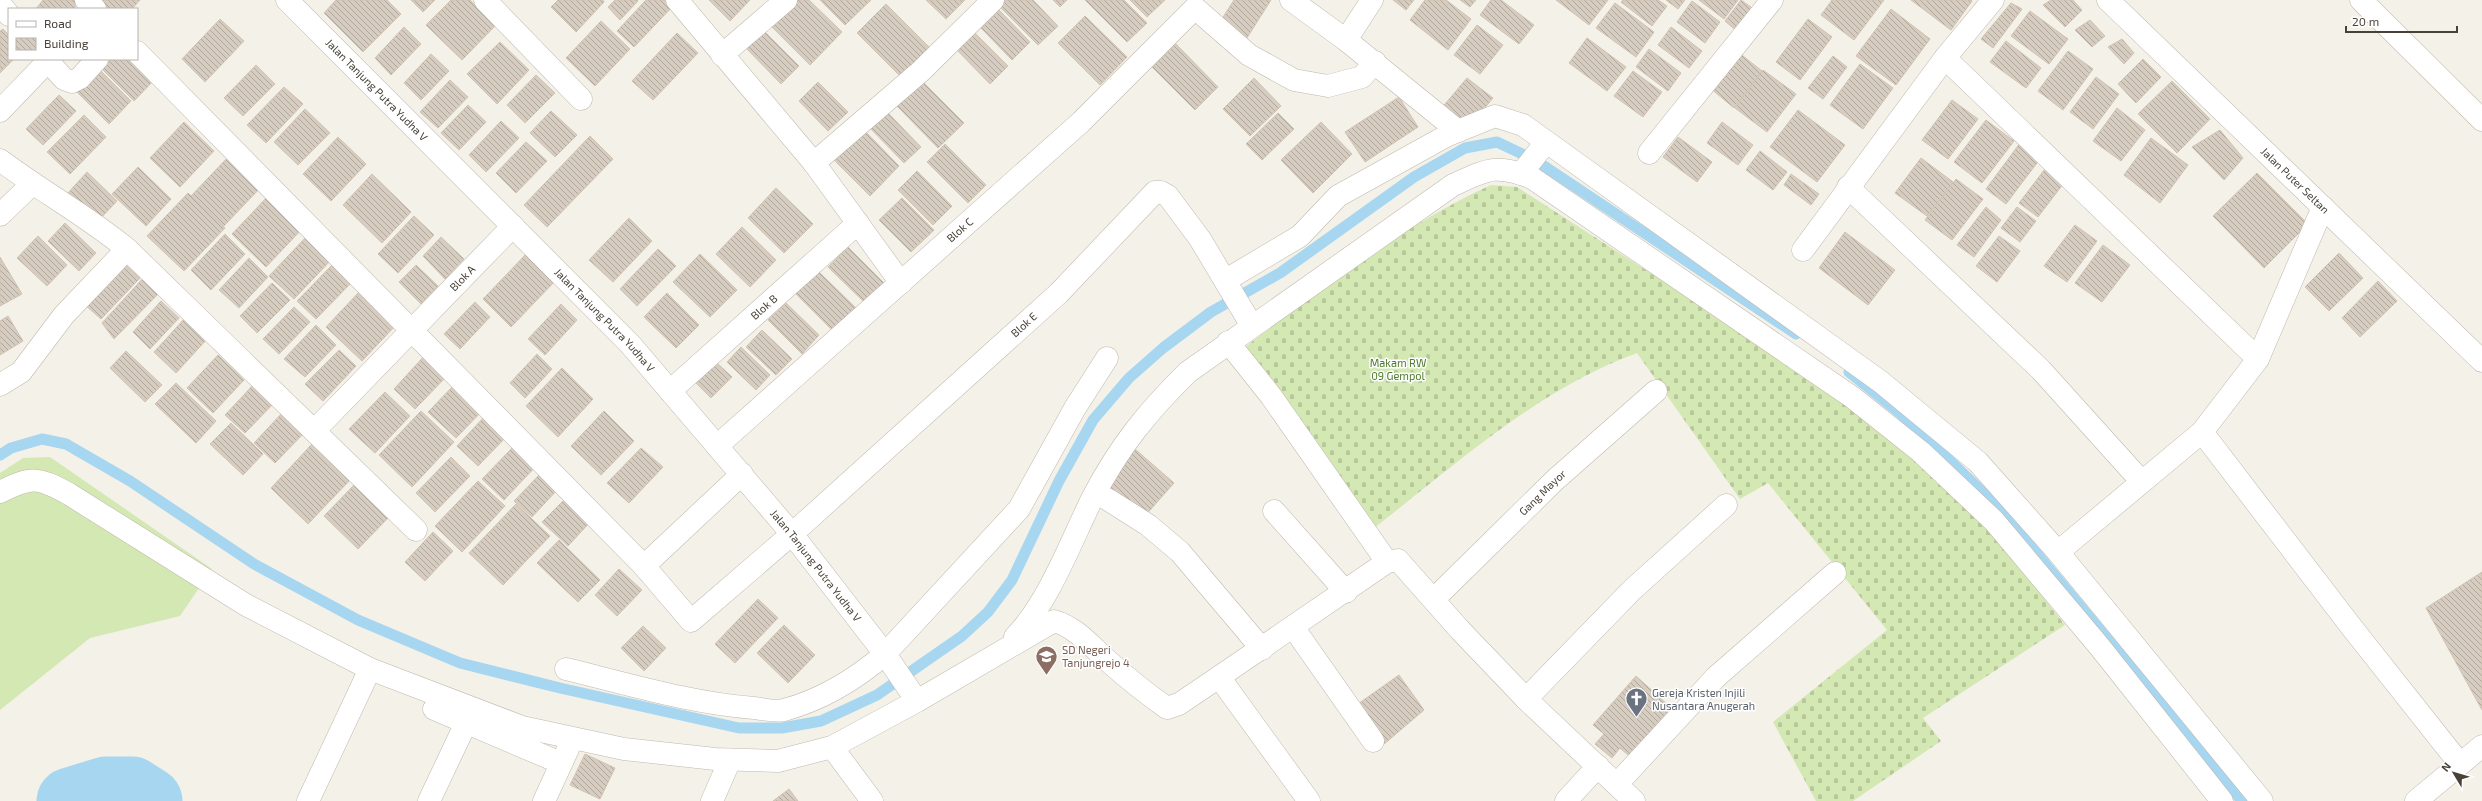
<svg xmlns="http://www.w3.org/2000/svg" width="2482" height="801" font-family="'Exo 2',sans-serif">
<defs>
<pattern id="cemetery-stones" width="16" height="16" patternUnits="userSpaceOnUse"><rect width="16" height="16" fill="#d3e8b3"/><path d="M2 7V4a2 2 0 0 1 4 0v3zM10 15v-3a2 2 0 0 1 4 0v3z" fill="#b7c89b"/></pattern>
<pattern id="building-back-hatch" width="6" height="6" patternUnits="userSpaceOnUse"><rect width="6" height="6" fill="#d6ccbf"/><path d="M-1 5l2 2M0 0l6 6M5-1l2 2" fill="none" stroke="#b0a79c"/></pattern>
</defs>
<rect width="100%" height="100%" fill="#f4f1e9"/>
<!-- grass -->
<polygon fill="#d3e8b3" points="50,457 212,569 180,616 90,638 0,710 0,473 23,458"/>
<!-- cemetery -->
<path fill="url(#cemetery-stones)" d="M1491 185 1517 187 1683 294 1854 408 1926 468 1994 535 2065 625 1923 718 1941 741 1853 801H1816L1773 722 1887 630 1768 483 1740 499 1637 353C1538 389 1455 465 1373 529L1244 348C1322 288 1402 226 1491 185Z"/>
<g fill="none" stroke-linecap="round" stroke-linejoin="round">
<!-- stream -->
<g stroke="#a7d6f0" stroke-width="11">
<polyline points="1849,372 1900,413 1997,506 2242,801"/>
<polyline points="0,455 11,448 42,439 66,444 130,481 254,564 358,620 460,663 560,688 739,728 782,728 821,721 877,695 962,636 988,612 1012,580 1059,481 1093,420 1129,378 1163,348 1211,312 1280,273 1414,177 1465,148 1497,142 1535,160 1796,334"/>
</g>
<!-- river -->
<polyline stroke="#a7d6f0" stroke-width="67" points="70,801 106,790 132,790 149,801"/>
</g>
<!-- building -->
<g fill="url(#building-back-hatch)" stroke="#d1c3b2">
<polygon points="43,0 77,0 79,2 73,9 36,9"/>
<polygon points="100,0 140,0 132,9 109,9"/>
<polygon points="336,0 387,0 401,14 363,52 324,13"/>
<polygon points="411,0 435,0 423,12"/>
<polygon points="451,0 470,0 496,25 462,60 426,25"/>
<polygon points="558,0 603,0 604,2 576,32 551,7"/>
<polygon points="615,0 637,0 638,1 620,20 608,7"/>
<polygon points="646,0 669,0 674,5 634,47 617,31"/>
<polygon points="709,0 750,0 730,21"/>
<polygon points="796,0 809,0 842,32 810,65 770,25"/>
<polygon points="820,0 871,0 845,25"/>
<polygon points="926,0 965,0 946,19"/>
<polygon points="1003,0 1033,0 1058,26 1038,45 998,5"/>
<polygon points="1053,0 1067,0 1060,7"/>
<polygon points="1085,0 1124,0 1147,23 1127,42"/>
<polygon points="1130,0 1165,0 1147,17"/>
<polygon points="1234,0 1271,0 1245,41 1218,25"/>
<polygon points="1393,0 1414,0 1406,10"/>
<polygon points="1425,0 1446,0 1471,19 1448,50 1410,20"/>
<polygon points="1460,0 1476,0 1470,7"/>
<polygon points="1491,0 1501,0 1534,25 1519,44 1480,15"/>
<polygon points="1556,0 1608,0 1589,25"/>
<polygon points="1623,0 1658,0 1667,6 1652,26 1621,2"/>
<polygon points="1666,0 1685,0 1678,9"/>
<polygon points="1699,0 1738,0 1724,19"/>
<polygon points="1741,0 1755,10 1739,33 1725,21"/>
<polygon points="1832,0 1884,0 1854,40 1821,15"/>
<polygon points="1911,0 1971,0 1972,1 1951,30"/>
<polygon points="2051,0 2073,0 2082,10 2065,27 2043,5"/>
<polygon points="1692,1 1720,22 1705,43 1677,22"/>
<polygon points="1615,3 1654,32 1636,57 1596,28"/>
<polygon points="2011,3 2022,9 1993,48 1981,39"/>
<polygon points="886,4 930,48 901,77 857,33"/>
<polygon points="1891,9 1930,39 1896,85 1856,56"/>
<polygon points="999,10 1030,42 1012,60 981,28"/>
<polygon points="2030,11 2068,39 2049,64 2011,36"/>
<polygon points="1085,16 1127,57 1100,85 1058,43"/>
<polygon points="220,19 244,41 205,82 182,59"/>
<polygon points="1808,19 1832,37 1800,80 1776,62"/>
<polygon points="2090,20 2105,36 2092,47 2075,30"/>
<polygon points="601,21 630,49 595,86 566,58"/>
<polygon points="1477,25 1503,45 1480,74 1454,55"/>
<polygon points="404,27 421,44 391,75 375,58"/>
<polygon points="1671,27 1702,51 1689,68 1658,45"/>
<polygon points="3,29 9,35 9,59 14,59 0,73 0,31"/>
<polygon points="763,30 799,66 781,84 746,48"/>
<polygon points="677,33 698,53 653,100 632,81"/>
<polygon points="975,33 1008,66 990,84 957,50"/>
<polygon points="1587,38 1626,67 1607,91 1569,63"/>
<polygon points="2122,39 2134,53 2124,64 2108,47"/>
<polygon points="2006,41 2041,68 2026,88 1990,62"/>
<polygon points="500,42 529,70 497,104 467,74"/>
<polygon points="1175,43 1218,87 1195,110 1152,67"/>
<polygon points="1649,49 1681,73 1668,91 1636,67"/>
<polygon points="2068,51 2093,69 2063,110 2038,91"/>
<polygon points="1738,52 1762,71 1734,108 1710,88"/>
<polygon points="431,54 449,71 421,100 404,83"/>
<polygon points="1833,56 1847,67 1823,99 1808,88"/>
<polygon points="111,59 136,59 156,78 134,101 102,69"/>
<polygon points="2143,59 2161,77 2136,103 2118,84"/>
<polygon points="1860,64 1893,88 1863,129 1830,105"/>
<polygon points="256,65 275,84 243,116 224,98"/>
<polygon points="97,67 131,101 109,124 75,90"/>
<polygon points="1763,70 1796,94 1767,132 1735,108"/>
<polygon points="1633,71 1662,92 1643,117 1614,96"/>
<polygon points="536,75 555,93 525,123 507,105"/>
<polygon points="2096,77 2119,94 2093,129 2070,112"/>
<polygon points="1254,78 1281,106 1250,136 1223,109"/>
<polygon points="1467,78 1493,98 1471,124 1440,110"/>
<polygon points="450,80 468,97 438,128 420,112"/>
<polygon points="921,80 964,123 938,148 896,105"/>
<polygon points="2172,81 2210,119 2177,153 2138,114"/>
<polygon points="818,82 848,112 828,131 799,101"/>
<polygon points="284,87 303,104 266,143 247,125"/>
<polygon points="59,95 76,111 43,145 26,129"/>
<polygon points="1399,97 1418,127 1365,162 1345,132"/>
<polygon points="1952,100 1978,119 1948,159 1922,140"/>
<polygon points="468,105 486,122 459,150 441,133"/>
<polygon points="2117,108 2145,130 2121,161 2093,141"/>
<polygon points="305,109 330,133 298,165 274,142"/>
<polygon points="1798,110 1845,145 1817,182 1770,147"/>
<polygon points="551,111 577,135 555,157 530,133"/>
<polygon points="887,112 921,147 904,163 870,128"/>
<polygon points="1278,113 1294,129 1262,160 1246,144"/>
<polygon points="84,115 106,137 70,174 47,152"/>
<polygon points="1986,120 2014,141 1982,183 1954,162"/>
<polygon points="501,121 519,138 486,172 469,155"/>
<polygon points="184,122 214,151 180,187 150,158"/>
<polygon points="1321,122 1352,154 1313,193 1281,160"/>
<polygon points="1722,122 1753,145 1738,165 1707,143"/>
<polygon points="864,130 899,166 870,196 834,160"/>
<polygon points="2220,130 2243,158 2224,180 2192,147"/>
<polygon points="590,136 613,159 547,227 524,205"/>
<polygon points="338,137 366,164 331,201 303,174"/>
<polygon points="1678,137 1712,162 1697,182 1663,157"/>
<polygon points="2151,138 2188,165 2160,203 2124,175"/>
<polygon points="526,142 547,161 516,193 496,173"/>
<polygon points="2020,143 2040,159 2006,204 1986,189"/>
<polygon points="945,144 986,185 968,203 927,162"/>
<polygon points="1760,151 1787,172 1773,190 1746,170"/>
<polygon points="230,155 262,186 223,227 191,196"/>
<polygon points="1921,158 1953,182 1927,216 1895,193"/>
<polygon points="2048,165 2067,179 2038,217 2019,203"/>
<polygon points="138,167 171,199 146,226 112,194"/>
<polygon points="917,171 952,206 933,225 898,190"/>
<polygon points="87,172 117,201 97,222 67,194"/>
<polygon points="2257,173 2308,224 2264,268 2213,216"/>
<polygon points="372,174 411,212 382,243 343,205"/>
<polygon points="1791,174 1819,194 1811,205 1784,185"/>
<polygon points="1956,179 1983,199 1952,240 1925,220"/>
<polygon points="776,188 813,224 784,253 748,218"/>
<polygon points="188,193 225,228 184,271 147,236"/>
<polygon points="269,195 303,228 266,267 232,234"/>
<polygon points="902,198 934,230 911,252 879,220"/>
<polygon points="1986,207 2001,220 1974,257 1957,245"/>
<polygon points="2017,207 2036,221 2020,242 2001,228"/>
<polygon points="414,216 434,235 398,273 378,254"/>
<polygon points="629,218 652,241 613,282 589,260"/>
<polygon points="65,223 96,253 79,271 48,241"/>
<polygon points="2075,225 2097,241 2067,282 2044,266"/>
<polygon points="742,227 776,260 750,287 716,254"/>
<polygon points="1845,232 1895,270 1868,305 1819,268"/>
<polygon points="225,234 245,254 211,290 191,270"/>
<polygon points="308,235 333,258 294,299 269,276"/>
<polygon points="38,236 67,265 47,286 17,258"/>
<polygon points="1999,236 2020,251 1997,282 1976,266"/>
<polygon points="441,237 464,259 445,279 423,256"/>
<polygon points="2103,245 2130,265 2102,302 2075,283"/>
<polygon points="848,247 884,283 865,303 828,267"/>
<polygon points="658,249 676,266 637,306 620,289"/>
<polygon points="528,252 557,279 511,327 483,299"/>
<polygon points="2339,253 2363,278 2329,311 2305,287"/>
<polygon points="700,254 737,290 710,317 673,282"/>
<polygon points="0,257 22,294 0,306"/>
<polygon points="249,258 268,277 239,308 219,290"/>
<polygon points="124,263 140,278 101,319 84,304"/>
<polygon points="334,263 353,281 316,319 297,301"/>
<polygon points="416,265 438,286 421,304 399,282"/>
<polygon points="818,271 856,308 833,331 796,294"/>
<polygon points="146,275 162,290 114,339 102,323"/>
<polygon points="2378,281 2397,301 2360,337 2342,318"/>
<polygon points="272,283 290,300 257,333 240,316"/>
<polygon points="360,291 396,325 362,361 326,327"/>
<polygon points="667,293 699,325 676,348 644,317"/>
<polygon points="161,301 179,318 150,349 133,332"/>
<polygon points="475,302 490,317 460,349 444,334"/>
<polygon points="786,303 819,335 802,354 768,320"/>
<polygon points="561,304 577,320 545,355 528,339"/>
<polygon points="294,307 310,322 279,354 263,339"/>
<polygon points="8,316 23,341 0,355 0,321"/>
<polygon points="186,317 208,338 176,373 154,352"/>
<polygon points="316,325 336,345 305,377 284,359"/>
<polygon points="762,330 792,359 776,375 746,347"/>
<polygon points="741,347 770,375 756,390 727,362"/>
<polygon points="339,350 356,366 323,401 305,384"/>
<polygon points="126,351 162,385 145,402 110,368"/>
<polygon points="426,354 448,375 415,409 394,389"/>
<polygon points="537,354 552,369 525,398 510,383"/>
<polygon points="218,355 244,380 213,413 187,388"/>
<polygon points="717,363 732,377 711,398 696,383"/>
<polygon points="562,368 593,399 558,437 526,406"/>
<polygon points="176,383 216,421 196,443 155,404"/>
<polygon points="456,383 484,409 456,438 428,412"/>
<polygon points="254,384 274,403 245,433 225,415"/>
<polygon points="385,392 410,416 375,453 349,429"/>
<polygon points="421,411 454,442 412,487 379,455"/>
<polygon points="604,411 634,441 601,475 571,446"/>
<polygon points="283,412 304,433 275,463 254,443"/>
<polygon points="486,415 508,435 478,466 457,446"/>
<polygon points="231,423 263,454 243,475 210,444"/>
<polygon points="517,443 538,464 504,500 482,479"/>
<polygon points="312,444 350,480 308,524 271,488"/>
<polygon points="641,448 663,467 629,503 607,483"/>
<polygon points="1135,449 1174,483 1144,517 1103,489"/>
<polygon points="451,457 470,476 435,512 416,493"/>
<polygon points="542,472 559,488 532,517 514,501"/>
<polygon points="478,481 505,506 462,552 435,526"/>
<polygon points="354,485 388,518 358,549 324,516"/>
<polygon points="567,497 592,520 568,546 542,522"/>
<polygon points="516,504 550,536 503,585 469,553"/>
<polygon points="433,532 453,551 425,581 405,562"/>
<polygon points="559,540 600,580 578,602 537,563"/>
<polygon points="619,569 642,590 617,616 595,595"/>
<polygon points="2482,572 2482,710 2426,608"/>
<polygon points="758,599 778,618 735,663 715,644"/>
<polygon points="784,625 815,655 788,683 757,653"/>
<polygon points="643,626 666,648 644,671 621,648"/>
<polygon points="1399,675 1424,710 1383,745 1355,706"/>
<polygon points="1636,676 1678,714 1635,761 1620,748 1612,758 1595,744 1604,734 1593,725"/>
<polygon points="585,754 615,768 600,799 570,785"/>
<polygon points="789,789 798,801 773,801"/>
</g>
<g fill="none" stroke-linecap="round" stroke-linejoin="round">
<defs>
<g id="minor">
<polyline points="86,0 95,9"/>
<path id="s1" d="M287 0 630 344 792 534 885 654 917 701"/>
<polyline points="485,0 581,99"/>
<polyline points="677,0 814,163 921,71 993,0"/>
<polyline points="1291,0 1346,40 1372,0"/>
<path id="s2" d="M2108 0 2482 361"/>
<polyline points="2361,0 2482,120"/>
<polyline points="0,4 9,15"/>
<polyline points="1346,40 1458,131"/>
<polyline points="137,52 644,566 742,474"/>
<polyline points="722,55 786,0"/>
<polyline points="1945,58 2258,359"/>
<polyline points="46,59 64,79 72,82 80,78 97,59"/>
<polyline points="0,111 48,61"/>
<polyline points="1649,153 1772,0"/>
<path d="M0 160C41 191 87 216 127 249L416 530"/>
<polyline points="814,163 901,283"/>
<polyline points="1521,174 1546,142"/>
<polyline points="1848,187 2041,370 2142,482"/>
<polyline points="0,215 32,184"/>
<polyline points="1803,250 1945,58 1993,0"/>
<polyline points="1226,280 1300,236 1338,196 1448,135 1495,116 1523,125 1881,382 1978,462 2058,552 2262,801"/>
<polyline points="1228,342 1271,396 1387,562"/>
<polyline points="0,385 21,372 64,315 127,249"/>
<path id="s3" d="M670 391 858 223"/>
<path id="s4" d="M314 431 513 226"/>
<polyline points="2202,432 2353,629 2460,764"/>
<path id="s5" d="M717 446 1081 122 1195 8 1249 55 1294 80 1328 86 1362 77 1375 62"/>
<path d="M0 492C32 476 38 477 69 494L246 605 370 669 522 727 624 749 715 759 778 761 832 747 917 701 1054 621C1076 627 1091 646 1108 661 1127 678 1147 694 1167 708L1179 704 1219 677 1387 562 1398 560 1460 630 1526 699 1634 801"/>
<polyline points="1107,499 1148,525 1180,552 1262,649"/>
<polyline points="1274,511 1346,592"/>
<polyline points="2058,552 2202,432 2258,359 2323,207"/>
<path id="s6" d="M644 566 691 621 792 534 1059 293 1155 192H1161L1168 196 1200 239 1252 326"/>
<path id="s7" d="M1434 599 1555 480 1656 391"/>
<polyline points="1293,627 1373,741"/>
<path d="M1015 637C1049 602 1071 541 1093 497 1119 447 1148 411 1188 372L1453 185C1486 170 1496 163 1532 178L1852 397 1921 452 1994 521 2099 646 2222 801"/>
<path d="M566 669C628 684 690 703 754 708 763 709 776 712 784 710 821 700 857 678 885 654L1019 509 1075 408 1107 358"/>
<polyline points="1219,677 1309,801"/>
<polyline points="1526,699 1632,590 1726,505"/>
<polyline points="434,709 561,763"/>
<polyline points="832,747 872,801"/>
<polyline points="1617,784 1716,677 1835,573"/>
<polyline points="308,801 370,669"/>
<polyline points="429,801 466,723"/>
<polyline points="544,801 568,749"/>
<polyline points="712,801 730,760"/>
<polyline points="1566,801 1598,766"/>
<polyline points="2416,801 2482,746"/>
</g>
</defs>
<!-- minor casing -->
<use href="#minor" stroke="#c0b8ac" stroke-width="23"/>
<!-- minor -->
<use href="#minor" stroke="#fff" stroke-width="22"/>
</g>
<!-- icons -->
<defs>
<symbol id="school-pin" viewBox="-11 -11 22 30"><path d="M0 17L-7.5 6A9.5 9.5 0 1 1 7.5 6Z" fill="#8d6e63" stroke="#fff"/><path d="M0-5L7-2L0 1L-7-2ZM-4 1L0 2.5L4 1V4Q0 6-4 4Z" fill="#fff"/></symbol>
<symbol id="church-pin" viewBox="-11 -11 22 30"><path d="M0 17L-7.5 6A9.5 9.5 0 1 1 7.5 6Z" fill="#6b7280" stroke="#fff"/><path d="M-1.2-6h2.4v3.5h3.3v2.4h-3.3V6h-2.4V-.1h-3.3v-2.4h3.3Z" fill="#fff"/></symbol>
</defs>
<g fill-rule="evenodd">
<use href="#school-pin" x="1034" y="644" width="25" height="34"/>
<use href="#church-pin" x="1624" y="686" width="25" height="34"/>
</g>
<g text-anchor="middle" stroke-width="3" stroke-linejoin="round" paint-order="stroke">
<!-- street labels -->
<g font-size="11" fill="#484138" stroke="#fff">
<text dy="4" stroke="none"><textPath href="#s1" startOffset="127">Jalan Tanjung Putra Yudha V</textPath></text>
<text dy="4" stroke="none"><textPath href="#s2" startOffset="260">Jalan Puter Seltan</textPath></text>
<text dy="4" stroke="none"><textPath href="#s5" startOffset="325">Blok C</textPath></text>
<text dy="4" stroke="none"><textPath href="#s4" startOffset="213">Blok A</textPath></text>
<text dy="4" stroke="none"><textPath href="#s3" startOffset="126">Blok B</textPath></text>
<text dy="4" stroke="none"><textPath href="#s1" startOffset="451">Jalan Tanjung Putra Yudha V</textPath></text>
<text dy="4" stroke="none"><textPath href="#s6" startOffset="518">Blok E</textPath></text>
<text dy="4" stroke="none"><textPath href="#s7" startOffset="152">Gang Mayor</textPath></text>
<text dy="4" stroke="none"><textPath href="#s1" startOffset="775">Jalan Tanjung Putra Yudha V</textPath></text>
</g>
<!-- park labels -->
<g font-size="11" fill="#4d7a2b" stroke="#fff">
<text x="1398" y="367">Makam RW<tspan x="1398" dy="13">09 Gempol</tspan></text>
</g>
<!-- education labels -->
<g font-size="11" fill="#785e54" stroke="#fff" text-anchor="start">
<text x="1062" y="654">SD Negeri<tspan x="1062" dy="13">Tanjungrejo 4</tspan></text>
</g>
<!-- worship labels -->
<g font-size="11" fill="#5b616d" stroke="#fff" text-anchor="start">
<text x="1652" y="697">Gereja Kristen Injili<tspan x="1652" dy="13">Nusantara Anugerah</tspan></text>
</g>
</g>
<!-- legend -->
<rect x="8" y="8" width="130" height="52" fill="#ffffff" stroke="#b6b3af"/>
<rect x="16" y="21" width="20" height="6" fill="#ffffff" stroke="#b6b3af"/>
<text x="44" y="28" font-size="12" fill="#484138">Road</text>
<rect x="16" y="38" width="20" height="12" fill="url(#building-back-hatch)" stroke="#b6b3af"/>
<text x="44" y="48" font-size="12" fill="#484138">Building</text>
<!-- north arrow -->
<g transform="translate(2454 773) rotate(308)" stroke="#ffffff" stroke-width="3" paint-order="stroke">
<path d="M0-3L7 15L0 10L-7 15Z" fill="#484138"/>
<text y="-6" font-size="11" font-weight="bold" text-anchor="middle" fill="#484138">N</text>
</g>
<!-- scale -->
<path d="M2346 26v6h111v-6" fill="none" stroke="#484138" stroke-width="2"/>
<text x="2352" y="26" font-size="12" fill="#484138" stroke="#ffffff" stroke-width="3" paint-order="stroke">20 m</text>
</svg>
